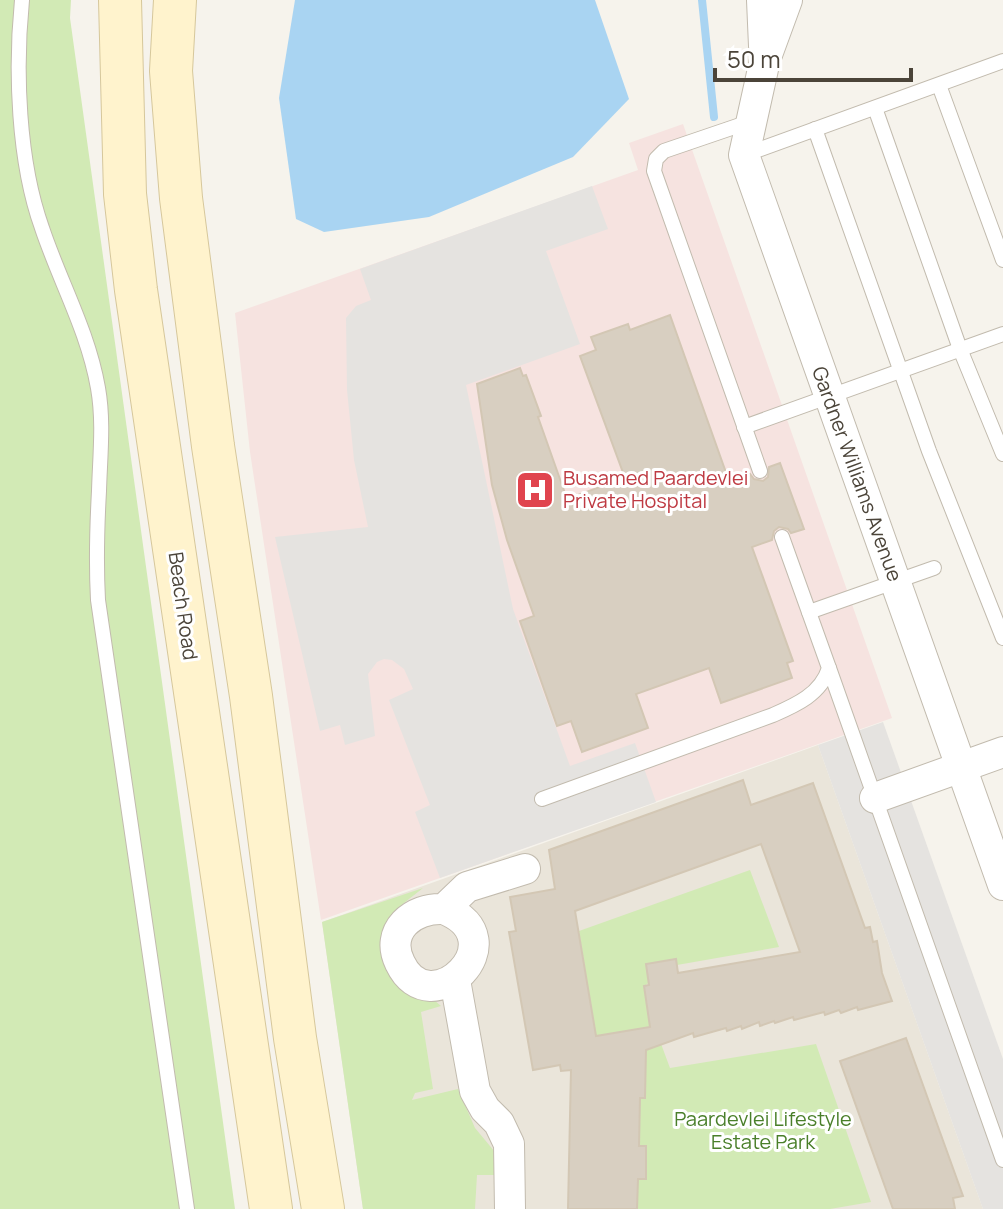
<svg xmlns="http://www.w3.org/2000/svg" width="1003" height="1209" font-family="Manrope,sans-serif">
<rect width="100%" height="100%" fill="#f6f3ec"/>
<!-- residential -->
<polygon fill="#eae5da" points="818,745 983,1209 363,1209 322,922"/>
<!-- medical -->
<polygon fill="#f6e3e0" points="683,124 892,718 321,920 250,452 235,313 638,170 629,143"/>
<!-- green -->
<g fill="#d2eab5">
<polygon points="0,0 71,0 70,18 235,1209 0,1209"/>
<polygon points="750,870 779,947 677,965 644,986 647,1006 670,1068 816,1044 871,1202 830,1209 637,1209 638,1179 646,1178 646,1147 639,1146 640,1098 645,1098 646,1071 596,1036 579,931"/>
<path d="M423 888C395 911 379 916 382 956L441 1006 421 1012 433 1089 415 1093 412 1100 458 1089 475 1128 495 1152 496 1175H477L475 1209H363L322 922Z"/>
</g>
<!-- parking -->
<g fill="#e5e3e0">
<polygon points="592,186 608,229 546,251 580,344 466,385 513,609 570,766 635,743 656,802 440,878 415,812 430,805 389,700 413,689 404,669 392,660 384,659 377,662 368,674 375,736 345,745 340,725 320,731 275,537 368,527 354,460 347,390 346,318 356,306 371,300 360,269"/>
<polygon points="883,722 1003,1059 1003,1209 983,1209 818,745"/>
</g>
<!-- water -->
<polygon fill="#a9d4f2" points="295,0 595,0 629,99 573,157 429,217 324,232 296,219 279,98"/>
<g fill="none" stroke-linecap="round" stroke-linejoin="round">
<!-- stream -->
<polyline stroke="#a9d4f2" stroke-width="8" points="702,0 714,117"/>
</g>
<!-- building -->
<g fill="#d8cfc1" stroke="#d3c7b4" stroke-width="2" fill-rule="evenodd">
<polygon points="670,315 729,481 750,474 754,479 763,481 768,477 769,467 780,463 804,529 791,533 788,529 779,527 774,531 772,540 752,547 793,661 787,663 792,678 721,703 709,668 636,694 648,728 582,752 571,721 557,726 520,621 534,616 507,540 492,485 477,384 520,368 523,376 526,375 541,416 538,417 567,499 625,478 580,356 596,350 591,337 628,324 630,330"/>
<path d="M743 780 751 805 813 783 865 928 870 927 873 942 877 941 882 973 892 1001 858 1010 857 1007 841 1013 839 1010 825 1015 824 1012 794 1020 793 1017 775 1023 774 1021 760 1026 759 1022 742 1029 741 1026 727 1031 726 1028 694 1037 693 1033 646 1050 645 1098H640L639 1146H646V1179H638L637 1209H568L571 1070 561 1071 560 1065 533 1070 509 932 516 931 510 897 555 889 549 850ZM761 844 800 952 678 973 676 959 646 964 649 985 644 986 650 1027 596 1036 575 911Z"/>
<polygon points="906,1038 963,1196 953,1198 955,1209 893,1209 840,1061"/>
</g>
<g fill="none" stroke-linecap="round" stroke-linejoin="round">
<defs>
<g id="lane">
<path d="M22 0C15 70 18 161 42 228 60 282 88 331 98 388 104 422 100 456 99 491 97 527 96 563 98 600L187 1209"/>
<polyline points="939,85 1003,260"/>
<polyline points="875,108 960,349 1003,454"/>
<polyline points="752,121 664,151 656,159 654,171 760,471"/>
<polyline points="815,129 929,451 1003,638"/>
<polyline points="744,155 1003,61"/>
<polyline points="744,427 1003,334"/>
<polyline points="809,612 934,568"/>
<polyline points="829,668 1003,1160"/>
<path d="M542 799 773 715C796 705 821 694 829 668L782 537"/>
</g>
<g id="street">
<polyline points="762,0 764,46"/>
<polyline points="787,0 765,60 744,155 1003,885"/>
<polyline points="875,798 1003,752"/>
<path d="M444 909C520 940 430 1027 400 963 384 931 413 907 444 909L467 887 525 869"/>
<polyline points="455,980 475,1091 485,1109 499,1123 509,1144 510,1209"/>
</g>
<g id="secondary">
<polyline points="120,0 125,194 136,290 271,1209"/>
<polyline points="175,0 171,71 181,198 213,446 251,696 295,1038 323,1209"/>
</g>
</defs>
<!-- lane casing -->
<use href="#lane" stroke="#c2bbae" stroke-width="16"/>
<!-- street casing -->
<use href="#street" stroke="#c2bbae" stroke-width="32"/>
<!-- secondary casing -->
<use href="#secondary" stroke="#d6c79b" stroke-width="44"/>
<!-- lane -->
<use href="#lane" stroke="#fff" stroke-width="14"/>
<!-- street -->
<use href="#street" stroke="#fff" stroke-width="30"/>
<!-- secondary -->
<use href="#secondary" stroke="#fff3cd" stroke-width="42"/>
</g>
<!-- icons -->
<defs>
<symbol id="hospital-square" viewBox="-11 -11 22 22"><rect x="-9" y="-9" width="18" height="18" rx="4" fill="#e0444e" stroke="#fff"/><path d="M-5-5h3v3.5h4V-5h3V5h-3V1.5h-4V5h-3Z" fill="#fff"/></symbol>
</defs>
<g fill-rule="evenodd">
<use href="#hospital-square" x="513" y="468" width="44" height="44"/>
</g>
<g text-anchor="middle" stroke-width="6" stroke-linejoin="round" paint-order="stroke">
<!-- street labels -->
<g font-size="20" fill="#4b4439" stroke="#fff">
<text transform="translate(857 474) rotate(70)" y="7">Gardner Williams Avenue</text>
<text transform="translate(183 606) rotate(82)" y="7">Beach Road</text>
</g>
<!-- health labels -->
<g font-size="20" fill="#be3a42" stroke="#fff" text-anchor="start">
<text x="563" y="485">Busamed Paardevlei<tspan x="563" dy="23">Private Hospital</tspan></text>
</g>
<!-- park labels -->
<g font-size="20" fill="#4a7f2a" stroke="#fff">
<text x="763" y="1126">Paardevlei Lifestyle<tspan x="763" dy="23">Estate Park</tspan></text>
</g>
</g>
<!-- scale -->
<path d="M715 68v12h196v-12" fill="none" stroke="#4b4439" stroke-width="4"/>
<text x="727" y="68" font-size="24" fill="#4b4439" stroke="#ffffff" stroke-width="6" paint-order="stroke">50 m</text>
</svg>
